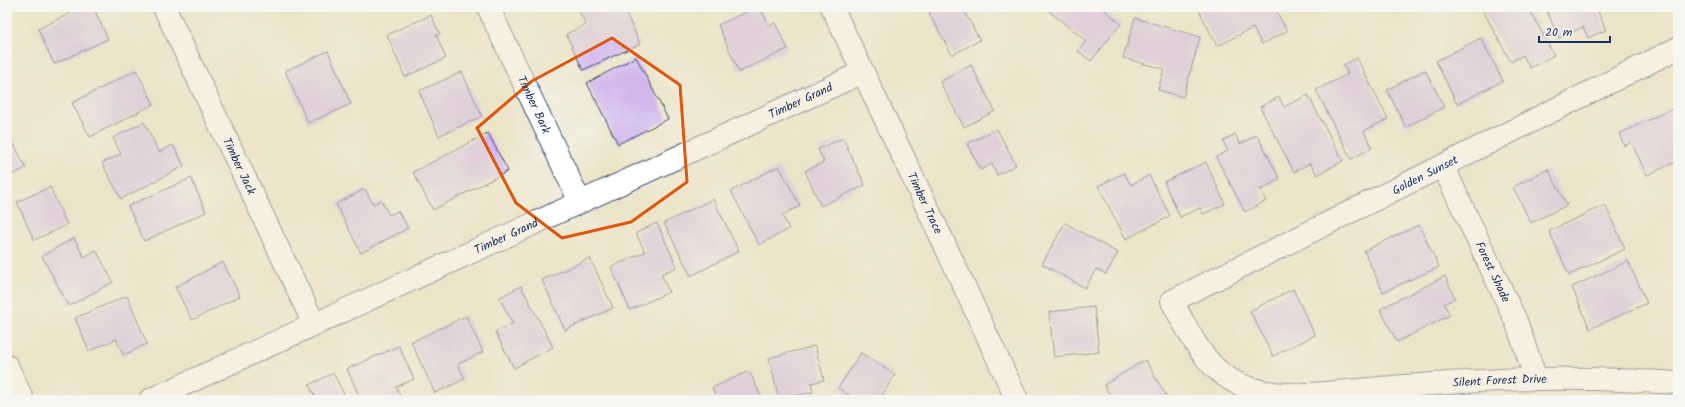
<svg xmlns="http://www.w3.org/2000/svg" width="1685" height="407" font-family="Kalam,sans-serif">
<rect width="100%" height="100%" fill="#f6f6f2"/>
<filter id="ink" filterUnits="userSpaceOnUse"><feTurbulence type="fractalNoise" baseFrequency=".025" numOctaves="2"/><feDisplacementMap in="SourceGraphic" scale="8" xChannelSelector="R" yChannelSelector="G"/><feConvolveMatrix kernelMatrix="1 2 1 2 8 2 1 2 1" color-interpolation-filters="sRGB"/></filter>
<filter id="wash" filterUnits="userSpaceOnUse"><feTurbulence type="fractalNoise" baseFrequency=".012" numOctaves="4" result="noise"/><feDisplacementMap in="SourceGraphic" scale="16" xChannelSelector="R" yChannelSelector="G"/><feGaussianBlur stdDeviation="0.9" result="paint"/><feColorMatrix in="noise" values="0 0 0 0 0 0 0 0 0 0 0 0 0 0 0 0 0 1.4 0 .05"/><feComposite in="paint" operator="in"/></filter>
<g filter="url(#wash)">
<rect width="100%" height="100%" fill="#ece4c8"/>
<g id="blocks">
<!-- building -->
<g fill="#d2b7ed">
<polygon points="83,7 93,7 108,39 54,64 38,29"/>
<polygon points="582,7 623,7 640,44 583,70 566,34 586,25 578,9"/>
<polygon points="757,7 760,7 769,26 775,23 788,49 739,72 718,25"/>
<polygon points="939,7 962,7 980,40 952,55 929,13"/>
<polygon points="1044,7 1101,7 1121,24 1091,61 1078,51 1086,41"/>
<polygon points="1205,7 1274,7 1287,31 1262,44 1253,28 1217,46 1199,10"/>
<polygon points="1481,7 1528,7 1554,55 1530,68 1523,55 1511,62"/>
<polygon points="1545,7 1596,7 1606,30 1588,38 1583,27 1559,38"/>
<polygon points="431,15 440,34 436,35 446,58 405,77 387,35"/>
<polygon points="1135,18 1200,37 1183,97 1158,90 1164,69 1123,58"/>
<polygon points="1481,38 1503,81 1457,104 1436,61"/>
<polygon points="328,51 351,104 308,123 285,71"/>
<polygon points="636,57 668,119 618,144 587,83"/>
<polygon points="1357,58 1388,119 1364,131 1372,148 1351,159 1316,90 1348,74 1343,65"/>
<polygon points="971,65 995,111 964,127 940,82"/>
<polygon points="136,70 154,104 90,137 72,103"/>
<polygon points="1425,70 1444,107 1406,127 1387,90"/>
<polygon points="462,72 482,116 439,136 419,91"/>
<polygon points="1308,95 1343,161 1317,175 1310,163 1294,172 1260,107 1279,97 1284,107"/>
<polygon points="1678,106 1678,161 1647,175 1631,142 1624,146 1619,134"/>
<polygon points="144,122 159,152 173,145 184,166 121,199 102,163 121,154 113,138"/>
<polygon points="997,129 1016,165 997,175 992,164 981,170 967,144"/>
<polygon points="488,133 508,171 433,210 413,172"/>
<polygon points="1235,134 1240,144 1257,135 1280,179 1260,190 1266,201 1245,212 1216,157 1228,151 1223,141"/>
<polygon points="11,138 26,168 7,177 7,141"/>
<polygon points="843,138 865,185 821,206 805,171 824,162 818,149"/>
<polygon points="1206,162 1225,204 1203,214 1200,208 1180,217 1164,182"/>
<polygon points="779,166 800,206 782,215 789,229 759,245 731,191"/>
<polygon points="1548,169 1567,205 1531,223 1513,187"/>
<polygon points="1124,173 1131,185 1149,175 1170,216 1126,239 1098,186"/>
<polygon points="191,178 206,212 144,241 128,206"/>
<polygon points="50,187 67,225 34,240 17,202"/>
<polygon points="365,189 373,204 381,200 389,215 398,211 408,228 361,253 336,204"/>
<polygon points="713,199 739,251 691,276 664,223"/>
<polygon points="1605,205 1625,249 1569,275 1549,231"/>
<polygon points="657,223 677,267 661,274 669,292 630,310 611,267 645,252 636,233"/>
<polygon points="1065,223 1118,253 1106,274 1096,269 1085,288 1042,264"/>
<polygon points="1419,225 1439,267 1383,292 1364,251"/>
<polygon points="74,238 84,257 96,250 113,282 69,306 42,256"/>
<polygon points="590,258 613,308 565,330 542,280"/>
<polygon points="1628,261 1647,303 1590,329 1572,287"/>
<polygon points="223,262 240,296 192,320 175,287"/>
<polygon points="1445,276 1455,298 1444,304 1450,315 1397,342 1380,309"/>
<polygon points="521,286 553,347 514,368 495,332 513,323 499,298"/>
<polygon points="1293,289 1315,335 1273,356 1250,311"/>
<polygon points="127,296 147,344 123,355 116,339 89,351 75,318"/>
<polygon points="1094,307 1099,352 1054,357 1049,312"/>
<polygon points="466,316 483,352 458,364 465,379 435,393 411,342"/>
<polygon points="399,346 414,379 396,387 402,400 361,400 347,369"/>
<polygon points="815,346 824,380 811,383 813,392 779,400 769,358"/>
<polygon points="861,353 895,375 879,400 856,400 838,388"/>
<polygon points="1145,360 1169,400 1113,400 1104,385"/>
<polygon points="749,371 763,400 718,400 712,388"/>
<polygon points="333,373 347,400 317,400 309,385"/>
</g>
</g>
</g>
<g filter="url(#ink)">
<use href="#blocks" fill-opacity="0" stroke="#3a4a6e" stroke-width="1"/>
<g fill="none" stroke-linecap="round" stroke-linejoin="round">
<defs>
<g id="minor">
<path id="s1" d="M164 7 314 324"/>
<path id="s2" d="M488 7 580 202"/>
<path id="s3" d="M1678 48 1172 301C1187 329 1203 364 1231 380 1272 404 1335 391 1380 388 1432 384 1484 380 1536 379 1583 378 1631 380 1678 383"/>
<path id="s4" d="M1443 166 1516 321 1536 379"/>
<polyline points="7,366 23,400"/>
<path id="s5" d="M150 400 863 72"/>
</g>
<g id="tertiary">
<path id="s6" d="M832 7 944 243 1017 400"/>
</g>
</defs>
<!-- minor casing -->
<use href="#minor" stroke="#3a4a6e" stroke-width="24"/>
<!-- tertiary casing -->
<use href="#tertiary" stroke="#3a4a6e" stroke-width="24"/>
<!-- minor -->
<use href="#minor" stroke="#fff" stroke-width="22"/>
<!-- tertiary -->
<use href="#tertiary" stroke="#fff" stroke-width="22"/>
</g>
</g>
<!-- marked area -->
<path d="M0 0H1685V407H0ZM612 38 680 85 687 182 631 222 562 238 516 203 477 128 532 81Z" fill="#ece4c8" fill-opacity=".55" fill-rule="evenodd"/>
<path fill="none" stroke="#de5710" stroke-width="3" stroke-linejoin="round" d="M612 38 680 85 687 182 631 222 562 238 516 203 477 128 532 81Z"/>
<g text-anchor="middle" stroke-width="3" stroke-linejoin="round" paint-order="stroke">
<!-- street labels -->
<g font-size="12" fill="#1b2f5e" stroke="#f6f6f2">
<text dy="4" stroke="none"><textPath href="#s5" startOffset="716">Timber Grand</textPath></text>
<text dy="4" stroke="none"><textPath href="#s2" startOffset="108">Timber Bark</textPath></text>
<text dy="4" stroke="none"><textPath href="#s1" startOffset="176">Timber Jack</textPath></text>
<text transform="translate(1425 175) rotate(-27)" y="4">Golden Sunset</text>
<text dy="4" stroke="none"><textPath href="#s6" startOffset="217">Timber Trace</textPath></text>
<text dy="4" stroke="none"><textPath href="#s5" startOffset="392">Timber Grand</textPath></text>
<text dy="4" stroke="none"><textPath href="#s4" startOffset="117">Forest Shade</textPath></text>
<text dy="4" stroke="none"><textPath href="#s3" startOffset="937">Silent Forest Drive</textPath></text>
</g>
</g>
<!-- margin -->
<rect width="1685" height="407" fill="none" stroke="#f6f6f2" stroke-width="24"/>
<!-- scale -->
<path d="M1539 36v6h71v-6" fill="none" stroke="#1b2f5e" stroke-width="2"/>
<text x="1545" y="36" font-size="12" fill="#1b2f5e" stroke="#f6f6f2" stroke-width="3" paint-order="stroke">20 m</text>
</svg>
